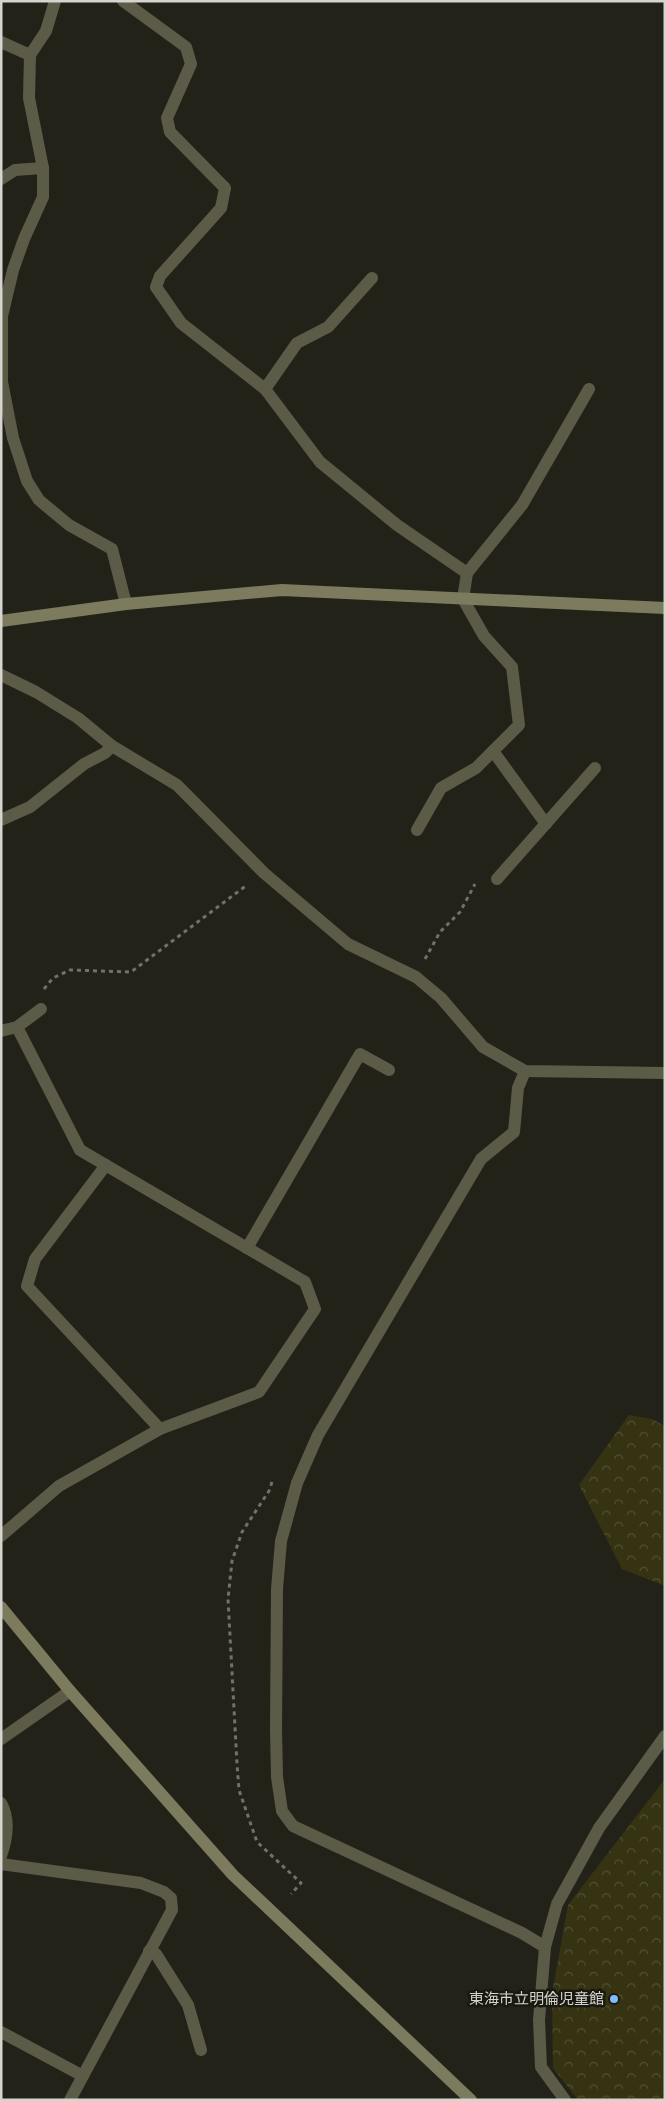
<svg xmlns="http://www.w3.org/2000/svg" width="666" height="2101" font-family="'Space Grotesk','Noto Sans JP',sans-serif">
<defs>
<pattern id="forest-crowns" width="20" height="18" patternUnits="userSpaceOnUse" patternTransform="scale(1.25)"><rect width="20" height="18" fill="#363313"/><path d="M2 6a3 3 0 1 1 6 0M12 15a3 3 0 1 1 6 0" fill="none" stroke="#525034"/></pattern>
</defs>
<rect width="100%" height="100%" fill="#232219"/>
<!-- forest -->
<g fill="url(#forest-crowns)">
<polygon points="629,1415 652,1419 665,1426 665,1586 622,1569 579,1485"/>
<polygon points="665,1779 665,2100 578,2100 553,2068 552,1993 568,1905"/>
</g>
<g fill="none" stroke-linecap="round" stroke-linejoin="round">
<!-- path -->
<g stroke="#717069" stroke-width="3" stroke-dasharray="4 4" stroke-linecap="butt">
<polyline points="425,959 440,932 460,912 475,884"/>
<polyline points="44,989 53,978 70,970 131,972 247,885"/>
<polyline points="272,1482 269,1491 242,1532 232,1561 228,1599 237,1764 239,1790 257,1842 301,1883 291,1894"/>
</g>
<!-- street -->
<g stroke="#5c5b48" stroke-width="12">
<polyline points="55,1 46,31 30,55 29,98 43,168 43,197 24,239 13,270 2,316 2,382 13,438 27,481 39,500 69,525 112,549 126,604"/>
<polyline points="123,1 186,47 191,64 167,118 170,132 225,188 221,208 160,276 156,287 181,323 265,389 320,462 397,525 467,573 463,599 484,636 512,667 519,725 476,768 441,788 417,830"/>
<polyline points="1,42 30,55"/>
<polyline points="1,179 15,170 43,168"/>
<polyline points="265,389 297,343 328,327 372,278"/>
<polyline points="467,573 522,505 589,389"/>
<polyline points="1,675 36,692 78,718 112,746 177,785 264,873 348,944 416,977 441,998 483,1047 525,1071 665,1073"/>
<polyline points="493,751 546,824"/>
<polyline points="1,820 30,807 84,764 105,753 112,746"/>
<polyline points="497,879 595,768"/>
<polyline points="1,1031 17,1027 41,1009"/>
<polyline points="525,1071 518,1088 514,1132 481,1159 318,1435 297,1483 281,1541 277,1589 276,1729 277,1777 282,1811 293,1826 522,1933 545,1947"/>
<polyline points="106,1165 35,1259 27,1286 160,1429"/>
<polyline points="247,1248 360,1054 389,1070"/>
<polyline points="1,1536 59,1486 160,1429 259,1392 315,1309 305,1282 80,1150 17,1027"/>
<polyline points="1,1739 70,1691"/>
<path d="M1 1803C10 1819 7 1839 1 1856"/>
<polyline points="1,1864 141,1883 164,1892 171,1898 172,1910 70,2100"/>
<polyline points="149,1951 156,1954 188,2005 201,2050"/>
<polyline points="1,2032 83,2076"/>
<polyline points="565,2100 541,2067 539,2020 545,1947 557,1904 599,1828 665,1736"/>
</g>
<!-- secondary -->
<g stroke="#7d7b5d" stroke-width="12">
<polyline points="1,621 126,604 282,590 665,608"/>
<polyline points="1,1607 70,1691 233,1875 471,2100"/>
</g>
</g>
<!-- markers -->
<circle fill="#7ebdf9" stroke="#1a1910" stroke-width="2" cx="614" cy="1999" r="5"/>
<g text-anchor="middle" stroke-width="5" stroke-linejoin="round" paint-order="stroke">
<!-- poi labels -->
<g font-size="15" fill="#d5d4ce" stroke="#1a1910" text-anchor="end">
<text x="604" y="2004">東海市立明倫児童館</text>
</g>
</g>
<!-- border -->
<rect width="666" height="2101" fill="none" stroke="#d5d4ce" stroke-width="5"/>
</svg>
